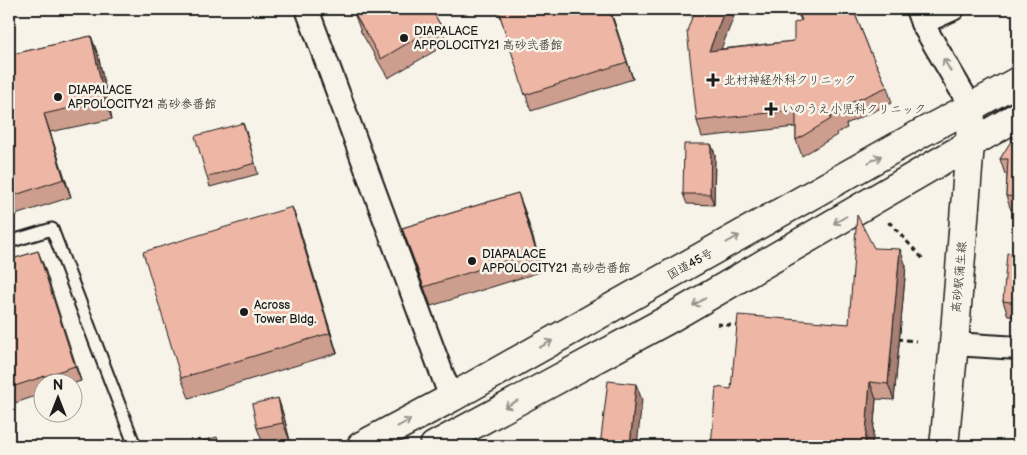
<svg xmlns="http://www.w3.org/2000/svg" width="1027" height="455" font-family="'Balsamiq Sans','Klee One',sans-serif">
<rect width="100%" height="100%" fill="#f7f3e8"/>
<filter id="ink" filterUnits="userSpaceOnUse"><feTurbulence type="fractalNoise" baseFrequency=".02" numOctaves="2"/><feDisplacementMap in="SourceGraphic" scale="10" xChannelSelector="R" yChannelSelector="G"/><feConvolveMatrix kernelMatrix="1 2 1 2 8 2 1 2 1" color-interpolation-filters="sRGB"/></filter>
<g filter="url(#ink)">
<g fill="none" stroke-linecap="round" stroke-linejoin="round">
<defs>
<polyline id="service" points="9,242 52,229 135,446"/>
<g id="minor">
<polyline points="307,9 451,398"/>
<polyline points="917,9 922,23 971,107"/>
<polyline points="922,23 953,9"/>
<polyline points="954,344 1018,348"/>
</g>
<polyline id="tertiary" points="944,446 954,344 970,144 971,107"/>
<g id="trunk">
<polyline points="361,446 451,398 925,131 971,107 1018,81"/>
<polyline points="434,446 669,319 1018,116"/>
</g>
</defs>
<!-- service casing -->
<use href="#service" stroke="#1c1c1c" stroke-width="15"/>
<!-- minor casing -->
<use href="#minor" stroke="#1c1c1c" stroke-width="26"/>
<!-- tertiary casing -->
<use href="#tertiary" stroke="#1c1c1c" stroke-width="31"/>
<!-- trunk casing -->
<use href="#trunk" stroke="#1c1c1c" stroke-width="31"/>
<!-- path -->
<g stroke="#1c1c1c" stroke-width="3" stroke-dasharray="5 4" stroke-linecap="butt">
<polyline points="888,224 890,223 924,260"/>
<polyline points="717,324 741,326"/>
<polyline points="897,339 916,341"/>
</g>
<!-- service -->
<use href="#service" stroke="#f7f3e8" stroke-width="11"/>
<!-- minor -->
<use href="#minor" stroke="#f7f3e8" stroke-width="22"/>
<!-- tertiary -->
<use href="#tertiary" stroke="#f7f3e8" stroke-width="28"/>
<!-- trunk -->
<use href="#trunk" stroke="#f7f3e8" stroke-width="28"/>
</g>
<!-- wall -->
<g fill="#cd9d8d" stroke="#1c1c1c">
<polygon points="354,9 431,9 440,24 447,44 388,78 361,32 354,13 355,12"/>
<polygon points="498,9 610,9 633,79 531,111"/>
<polygon points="795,9 853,9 869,49 887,87 892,103 846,124 847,128 836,133 837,135 802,156 796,140 796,127 702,137 697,121 721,49 794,41 801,20"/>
<polygon points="91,36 98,55 112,119 50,132 71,197 9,217 9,55"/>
<polygon points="243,123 247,134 258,174 210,187 207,177"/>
<polygon points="1018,131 1018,211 1011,210 1006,196 1007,174 1005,174 1000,159"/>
<polygon points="711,144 715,154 714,205 687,204 683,194"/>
<polygon points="518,193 525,212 543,271 431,306 402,228"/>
<polygon points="292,207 299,227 337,353 189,398 181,378"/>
<polygon points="874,248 906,266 894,400 876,399 872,446 711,446 731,389 849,324"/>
<polygon points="38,251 81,381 72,384 72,382 42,382 42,394 9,405 9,260"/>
<polygon points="1018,254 1018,317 1008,316 1003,301"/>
<polygon points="278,398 284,417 290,441 267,446 264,446 257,428"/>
</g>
<!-- shaded-wall -->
<g fill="#a77f73" stroke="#1c1c1c">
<polygon points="609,9 610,9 633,79 627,62"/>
<polygon points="725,9 737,9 714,67 709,51"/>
<polygon points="91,36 98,55 112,119 105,100"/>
<polygon points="44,114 50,132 71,197 64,179"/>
<polygon points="711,144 715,154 714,205 710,194"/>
<polygon points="518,193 525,212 543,271 536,251"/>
<polygon points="292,207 299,227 337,353 330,333"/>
<polygon points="900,249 906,266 894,400 888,384"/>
<polygon points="38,251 44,266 81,381 75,366"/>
<polygon points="870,382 876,399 872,446 865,446"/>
<polygon points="636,384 642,400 637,446 630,446"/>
<polygon points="278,398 284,417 290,441 283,423"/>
</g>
<!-- building -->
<g fill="#eeb6a4" stroke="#1c1c1c">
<polygon points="357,9 431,9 440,24 381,59 354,13"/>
<polygon points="498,9 609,9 627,62 525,95"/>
<polygon points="695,9 725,9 709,51 794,41 794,23 802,20 797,9 853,9 869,49 887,87 839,108 841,112 830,117 831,119 796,140 796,110 697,121 687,31"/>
<polygon points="91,36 105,100 44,114 64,179 9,197 9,55"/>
<polygon points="243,123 255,163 207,177 195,136"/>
<polygon points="1018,131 1018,197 1006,196 1008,159 1000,159 1016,133"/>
<polygon points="684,144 711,144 710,194 683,194"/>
<polygon points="518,193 536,251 424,287 402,228"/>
<polygon points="292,207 330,333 181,378 143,252"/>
<polygon points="857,215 874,248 900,249 888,384 870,382 865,446 835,446 782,442 782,446 711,446 716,387 731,389 738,315 849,324"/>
<polygon points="38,251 75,366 9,388 9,260"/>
<polygon points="1007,253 1018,254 1018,303 1003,301"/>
<polygon points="608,381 636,384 630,446 600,446"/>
<polygon points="278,398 283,423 257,428 252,404"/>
<polygon points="9,437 12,446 9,446"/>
<polygon points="217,437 220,446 189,446 189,445"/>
</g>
<!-- one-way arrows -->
<defs><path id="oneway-shaft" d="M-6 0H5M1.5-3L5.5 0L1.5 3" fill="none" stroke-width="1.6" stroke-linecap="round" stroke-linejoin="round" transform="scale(1.25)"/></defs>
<g stroke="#94928c">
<use href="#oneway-shaft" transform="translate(947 65) rotate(-120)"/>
<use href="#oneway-shaft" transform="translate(875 159) rotate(-29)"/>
<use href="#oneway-shaft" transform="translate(840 220) rotate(150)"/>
<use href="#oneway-shaft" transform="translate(733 239) rotate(-29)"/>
<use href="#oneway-shaft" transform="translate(699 302) rotate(150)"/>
<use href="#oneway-shaft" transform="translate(546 344) rotate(-29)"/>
<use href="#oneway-shaft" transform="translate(511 404) rotate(152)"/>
<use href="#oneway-shaft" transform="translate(404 423) rotate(-28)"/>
</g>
</g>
<!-- markers -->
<g fill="#1c1c1c" stroke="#f7f3e8" stroke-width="2">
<circle cx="404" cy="38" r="5"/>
<path d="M710.5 72.5h5v5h5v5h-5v5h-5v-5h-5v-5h5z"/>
<circle cx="58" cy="97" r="5"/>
<path d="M768.5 101.5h5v5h5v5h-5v5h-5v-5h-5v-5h5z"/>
<circle cx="472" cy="261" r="5"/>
<circle cx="244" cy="312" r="5"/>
</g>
<g text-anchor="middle" stroke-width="5" stroke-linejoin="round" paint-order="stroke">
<!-- poi labels -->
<g font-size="12" fill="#1c1c1c" stroke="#f7f3e8" text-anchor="start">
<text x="414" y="35">DIAPALACE<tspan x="414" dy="14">APPOLOCITY21 高砂弐番館</tspan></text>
<text x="724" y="84">北村神経外科クリニック</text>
<text x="68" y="94">DIAPALACE<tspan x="68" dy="14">APPOLOCITY21 高砂参番館</tspan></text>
<text x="782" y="113">いのうえ小児科クリニック</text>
<text x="482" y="258">DIAPALACE<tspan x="482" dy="14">APPOLOCITY21 高砂壱番館</tspan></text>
<text x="254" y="309">Across<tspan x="254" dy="14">Tower Bldg.</tspan></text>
</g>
<!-- street labels -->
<g font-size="12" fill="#1c1c1c" stroke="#f7f3e8">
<text transform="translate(690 264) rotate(-29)" y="4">国道45号</text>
<text transform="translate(959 277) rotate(-85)" y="4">高砂駅蒲生線</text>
</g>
</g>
<!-- margin -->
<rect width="1027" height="455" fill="none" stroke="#f7f3e8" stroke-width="30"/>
<rect x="15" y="15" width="997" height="425" fill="none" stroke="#1c1c1c" stroke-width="2" filter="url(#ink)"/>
<!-- north arrow -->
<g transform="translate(58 398)"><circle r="24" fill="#f7f3e8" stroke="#9f9d96"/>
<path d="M0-4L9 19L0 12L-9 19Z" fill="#1c1c1c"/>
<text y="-8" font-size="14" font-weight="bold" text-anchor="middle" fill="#1c1c1c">N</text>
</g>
</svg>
